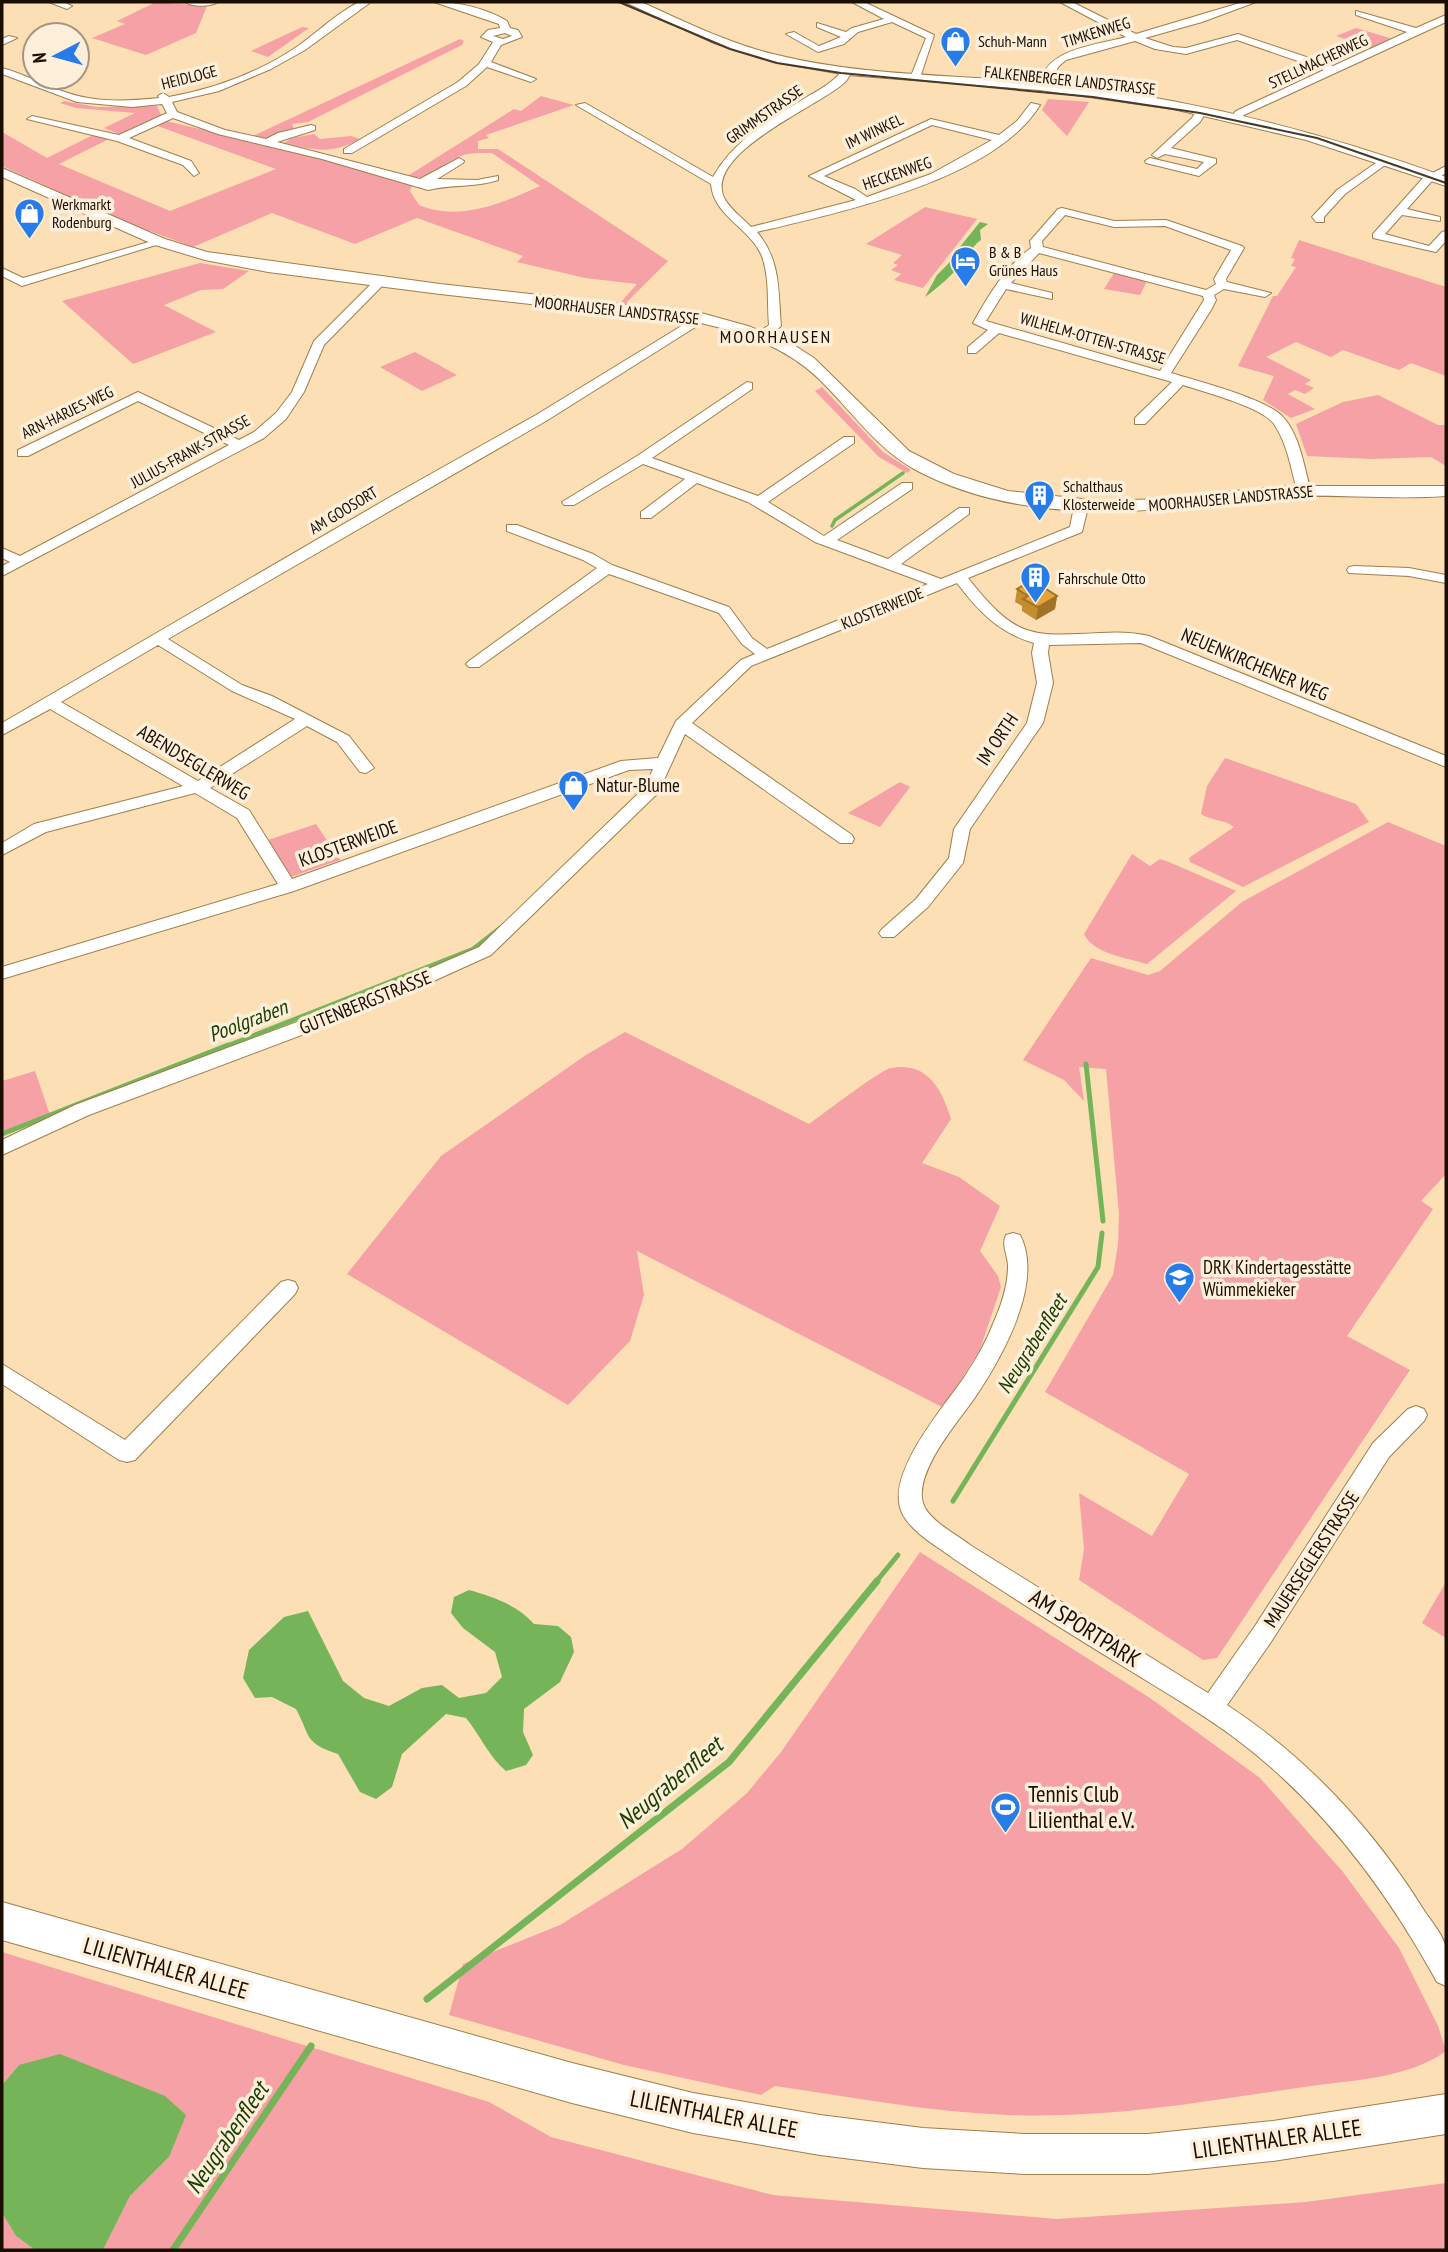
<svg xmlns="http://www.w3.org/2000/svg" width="1448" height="2252" font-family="'PT Sans Narrow',sans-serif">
<rect width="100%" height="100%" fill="#fcdfb5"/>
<!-- green -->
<g fill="#f5a1a5">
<polygon points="156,2 207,6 196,33 146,55 92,38 125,24 117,21"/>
<polygon points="302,27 309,28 268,57 251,51"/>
<polygon points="1356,28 1393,39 1374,49 1336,36"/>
<polygon points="460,39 464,41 462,45 308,122 292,124 294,128 263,139 253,136"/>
<path d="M541 96 574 105 486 135 489 138 478 141V149H498L668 261 625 304 621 302 637 284 585 278 517 262 523 256 417 218 355 244 272 213 193 247 123 221 2 166V132L47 158 93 135 109 139 59 164 170 211 276 169 155 125 166 121 310 155 412 186 410 191 419 205C459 222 503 203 540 186L492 153C481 153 468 152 458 157 440 165 428 182 406 177L514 109 521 111Z"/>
<polygon points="1048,99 1089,102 1067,136 1042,110"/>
<polygon points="64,101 97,107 157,106 161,115 119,134 104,128 135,113 76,108 60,103"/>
<path d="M314 134 320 139 351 136 360 139C331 155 315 150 284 143L292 138Z"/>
<polygon points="925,207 977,219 923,288 894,280 901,274 891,270 898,265 893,263 902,255 866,244"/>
<polygon points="1299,240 1446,287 1446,376 1411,363 1399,370 1343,350 1331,357 1296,342 1266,357 1311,380 1305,384 1314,388 1305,394 1295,390 1288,394 1315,409 1291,418 1263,400 1274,376 1238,366 1273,296 1277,296 1296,267 1291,266 1295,259 1291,258"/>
<polygon points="200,263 249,271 223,289 201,290 164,305 216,332 133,364 62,301"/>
<polygon points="1114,273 1147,281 1140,295 1104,289"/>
<polygon points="415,352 457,375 422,391 380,367"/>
<polygon points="822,387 883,452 911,470 907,473 879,457 815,391"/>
<polygon points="1378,395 1438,425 1446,425 1446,466 1431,457 1372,459 1307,456 1296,424 1343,402"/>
<path d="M1225 758 1356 804 1369 822 1243 887 1190 862 1189 858 1234 827C1224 819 1211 821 1201 814L1207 786Z"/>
<polygon points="900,782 910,787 880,827 848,813"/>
<polygon points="1388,822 1446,846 1446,1174 1421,1201 1433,1209 1347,1336 1410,1370 1217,1658 1203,1660 1079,1580 1084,1549 1079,1493 1152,1536 1189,1474 1045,1392 1113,1275 1118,1244 1119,1214 1106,1069 1079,1067 1084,1101 1064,1080 1023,1060 1091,958 1148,975 1160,971 1242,902"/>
<polygon points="316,824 340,860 288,878 265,841"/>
<path d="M1132 854 1150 866 1160 859 1169 862 1236 891 1147 964C1128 958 1093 954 1084 934Z"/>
<path d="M625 1032 809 1124C822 1115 880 1070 891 1068 927 1061 942 1089 951 1119L922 1163 959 1177 1000 1206 980 1251 998 1276 1001 1287 980 1349 944 1408 637 1251 644 1295 630 1341 568 1405 347 1274 441 1156 586 1055Z"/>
<polygon points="35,1071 50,1115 2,1134 2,1081"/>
<path d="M920 1552 1150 1698 1260 1778 1343 1872 1399 1948 1438 2026 1446 2051C1408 2079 1351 2080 1304 2087 1206 2101 1107 2119 1007 2115 930 2112 851 2097 775 2086L761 2095 624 2065 449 2015 463 1964 560 1925 682 1849 747 1793 781 1752Z"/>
<polygon points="1446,1582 1446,1638 1422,1623"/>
<polygon points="2,1952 489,2102 551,2137 773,2195 1057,2219 1306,2202 1446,2183 1446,2250 103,2250 130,2196 169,2157 19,2065 2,2085"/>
<polygon points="2,2213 16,2236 35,2250 2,2250"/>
</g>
<!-- water -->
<g fill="#75b458">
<path d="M980 222 988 224 980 230 981 240C973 245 970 254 964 261 952 275 938 288 925 297L937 275 955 257 959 248Z"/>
<path d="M469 1590C494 1597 517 1605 534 1624L558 1626 571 1637 574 1652 560 1682 524 1709 523 1732 533 1755 526 1765 506 1771C489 1757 480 1735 466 1718L446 1714 402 1754 392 1787 376 1799 360 1792 338 1754C304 1743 311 1737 296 1709L272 1697 255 1698 243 1678 249 1650 284 1617 308 1611 343 1681 364 1698 389 1706 422 1688 442 1685 459 1698 486 1693 502 1677 495 1652 463 1628 451 1613 454 1597Z"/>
<polygon points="60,2054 165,2096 186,2115 169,2157 130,2196 103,2250 35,2250 16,2236 2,2213 2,2085 19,2065"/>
</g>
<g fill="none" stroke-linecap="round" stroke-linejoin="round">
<!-- stream-far3 -->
<polyline stroke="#75b458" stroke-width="3.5" points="832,526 835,520 903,473"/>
<!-- stream-far2 -->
<polyline stroke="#75b458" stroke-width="4.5" points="224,1047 473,949 500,928"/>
<!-- stream-far1 -->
<g stroke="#75b458" stroke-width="5">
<polyline points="1086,1064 1103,1221"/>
<polyline points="2,1134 228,1045"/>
<polyline points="953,1501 1098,1267 1102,1233"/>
<polyline points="875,1583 898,1555"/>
</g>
<!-- stream -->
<g stroke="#75b458" stroke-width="7">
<polyline points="427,1999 729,1762 877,1581"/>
<polyline points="173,2250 311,2046"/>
</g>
<defs>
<g id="minor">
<polygon points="49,2 63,2 72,6 67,9"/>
<path d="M185 2H218C211 7 192 7 185 2Z"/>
<path d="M359 2H371L305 50 271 69 219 91 172 102 177 112 225 130 266 139 278 133 311 125 315 126V130L277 142 420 179 459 158 464 161 463 163 437 179 477 180 498 176V180C475 188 451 184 428 190L322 159 218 134 173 118 129 138 191 161 199 173 194 176 183 165 117 141 27 119 32 116 119 135 167 113 162 104 132 107 77 102 2 74V68C25 74 45 86 68 93 97 103 129 101 159 98L158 96 163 93 169 97C214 89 260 72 298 46 319 31 337 13 359 2Z"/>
<path d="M434 2C456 1 488 9 507 21L510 28 518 30 522 37 501 45 491 62 536 79 531 82 487 67 466 86 352 153H344V149L458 82 479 64 493 42 481 37 488 30 500 28 499 24ZM505 33 512 36 503 39 493 36Z"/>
<polygon points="852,2 864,2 934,35 920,78 911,76 926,38 892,22 858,32 844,44 818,52 786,34 794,32 819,46 841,37 817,27 817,23 846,32 852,28 884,19"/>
<path d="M1060 2H1072L1136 34 1243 2H1256L1202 22 1145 38 1173 47 1186 48 1238 34 1333 66 1407 32 1356 15V11L1416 28 1446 15V22L1244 115 1234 122 1229 119 1236 111 1324 70 1237 40 1186 54 1155 49 1135 41 1066 60 1058 67 1049 88H1041C1039 49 1098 45 1126 37Z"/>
<polygon points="9,36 17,38 2,45 2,39"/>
<path d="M844 68 853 70C850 74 848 80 844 83 819 106 708 151 723 195 727 207 743 218 751 227L856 200 809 176 931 119 999 135 1017 121 1031 103 1040 105C995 180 837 213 757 232 781 260 778 291 781 326L766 339H758V333L769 325C767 303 770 275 761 254 749 228 713 215 711 184L576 105 585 103 713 177C732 142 769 120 802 100 818 90 834 83 844 68ZM932 125 992 140 931 174 867 197 855 189 824 176Z"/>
<polygon points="1197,110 1206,112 1200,122 1171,148 1216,159 1216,163 1199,176 1146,163 1145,161 1150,158 1197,169 1204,162 1165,154 1157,158 1152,155 1192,118"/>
<polygon points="1383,158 1392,160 1345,194 1324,217 1324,222 1316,222 1312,217 1337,190"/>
<polygon points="1446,166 1446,173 1431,182 1407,209 1440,217 1440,221 1402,215 1385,234 1429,246 1442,232 1446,231 1446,241 1436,252 1373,238 1373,234 1423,178"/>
<path d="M1062 208 1114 221 1166 220 1242 246 1244 248 1226 279 1227 282 1271 293 1265 297 1224 289 1214 295 1216 300 1211 310 1171 373C1197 381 1264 398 1282 416 1300 434 1304 468 1311 491L1309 494H1299L1297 491C1291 468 1287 443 1274 424 1262 407 1204 392 1183 385L1145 424H1135V418L1172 382 999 333 976 353H968V347L988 330 973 323C988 296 1006 266 1031 248L1030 241 1058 209ZM1065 215 1114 227 1165 226 1231 250 1214 279 1216 284 1206 290 1043 247 1042 241ZM1039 253 1203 296 1204 300 1160 371 986 321 1006 289 1052 299V293L1011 283Z"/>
<polygon points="156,240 166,242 22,286 2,276 2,268 23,278"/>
<polygon points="376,279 386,282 324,345 304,392 286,419 264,438 2,576 2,566 10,562 2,558 2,548 20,556 229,445 138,401 28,456 18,456 18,450 138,392 239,440 254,432 276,413 292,392 314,341"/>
<path d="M701 314 705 315V321L546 421 168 639 242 685 272 696 349 736 374 768 366 773 360 772 337 742 307 726 210 788 249 810 292 879 621 761 658 758 676 721 741 660 755 654 742 644 719 613 609 574 479 667H469L466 664 469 661 597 568 583 560 507 531V525H517L593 554 612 565 729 607 752 638 767 649 928 584 815 542 748 502 697 483 651 518H641V512L685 479 643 464 574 505H564L562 502 637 456 747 382 752 383V389L652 458 758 496 844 437H854V443L768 502 824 536 902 483H912V489L837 540 888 559 959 508H969V514L901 564 941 579 1070 527 1074 507 1081 503 1086 504 1088 507 1082 532 968 578C1015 637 1028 637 1100 633 1116 632 1133 632 1149 636L1446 756V767L1141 643 1049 645 1048 653 1053 683 1043 723 970 829 963 863 928 907 894 937H882L879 933 882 929 916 899 949 858 954 829 1027 723 1037 683 1032 653 1034 643C999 633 978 611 957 583L751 666 692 723 852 835 854 839 852 843H840L685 734 658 793 491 955 376 1007 89 1115 2 1155V1140L75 1105 364 997 479 947 645 787 653 769 629 770 294 891 2 979V967L278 884 237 818 195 793 46 832 2 855V843L34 824 183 786 50 709 2 735V723L397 493 536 415ZM158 645 232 691 295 719 198 781 61 702Z"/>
<polygon points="1354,566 1409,568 1446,575 1446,583 1409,576 1349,573 1347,570 1349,567"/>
<path d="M1013 1233 1020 1235C1045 1283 1001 1359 974 1399 957 1423 914 1472 923 1503 928 1520 956 1534 970 1545L1208 1693 1255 1626 1373 1443 1408 1409 1416 1406 1424 1409 1427 1415 1424 1421 1389 1457 1271 1642 1227 1705C1308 1758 1375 1831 1425 1912 1432 1922 1444 1936 1446 1949 1448 1960 1446 1974 1446 1986L1437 1982C1387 1891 1324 1806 1240 1742 1205 1715 1166 1693 1129 1670 1070 1634 1011 1597 954 1559 937 1546 912 1533 902 1513 884 1474 945 1406 965 1376 976 1359 986 1342 993 1324 1001 1306 1008 1286 1008 1266 1008 1256 1001 1245 1006 1235Z"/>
<polygon points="288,1280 295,1282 298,1288 295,1294 135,1460 127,1462 119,1460 2,1384 2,1364 125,1440 281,1282"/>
</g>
<g id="tertiary">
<path d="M625 2H641C684 21 727 43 773 54 872 79 977 74 1078 86 1204 102 1327 134 1446 177V186L1306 140 1173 109 1040 90 848 75 773 62 714 43Z"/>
<path d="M2 168 165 239 207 252 440 284 701 313 748 326 789 342 814 358 909 451 954 474 1008 491 1100 501 1162 499 1282 486H1446V496C1392 500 1337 494 1282 496 1242 498 1202 506 1162 509 1079 516 988 509 914 469 875 447 850 409 819 379 786 347 744 333 701 323L440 294 268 272 205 260 155 245 2 177Z"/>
</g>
<polygon id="secondary" points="2,1902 572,2063 693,2093 820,2115 923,2128 1025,2134 1148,2134 1273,2121 1446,2094 1446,2134 1273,2161 1148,2174 1025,2174 923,2168 820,2155 693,2133 572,2103 2,1940"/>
</defs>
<!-- minor casing -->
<use href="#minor" stroke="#9f7e4c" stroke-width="2"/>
<!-- tertiary casing -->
<use href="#tertiary" stroke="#9f7e4c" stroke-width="2"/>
<!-- secondary casing -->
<use href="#secondary" stroke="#9f7e4c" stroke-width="2"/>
<!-- minor -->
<use href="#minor" fill="#fff" fill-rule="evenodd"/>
<!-- tertiary -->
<use href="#tertiary" fill="#fff" fill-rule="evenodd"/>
<!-- secondary -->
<use href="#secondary" fill="#fff" fill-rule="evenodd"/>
<!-- tram -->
<polyline stroke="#493a26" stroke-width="2" points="619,2 730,49 777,63 841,73 1093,97 1200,113 1317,138 1446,183"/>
</g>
<!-- wall -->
<polygon fill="#c48d2f" points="1017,589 1057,596 1055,609 1036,620 1022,611 1022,606 1015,602"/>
<!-- shaded-wall -->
<polygon fill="#a07326" points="1057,596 1055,609 1036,620 1038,607"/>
<!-- building -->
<polygon fill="#e4a437" stroke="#a07326" stroke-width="2" points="1032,580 1057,596 1038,607 1023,599 1028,596 1017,589"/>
<!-- icons -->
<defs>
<symbol id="shop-pin" viewBox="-11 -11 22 30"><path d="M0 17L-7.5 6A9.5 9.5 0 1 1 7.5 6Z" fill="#287ce7" stroke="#feefda"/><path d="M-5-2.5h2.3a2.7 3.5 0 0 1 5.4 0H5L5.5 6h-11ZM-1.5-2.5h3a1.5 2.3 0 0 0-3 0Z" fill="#fff"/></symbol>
<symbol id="hotel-pin" viewBox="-11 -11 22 30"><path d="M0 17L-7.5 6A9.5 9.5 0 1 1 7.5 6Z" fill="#287ce7" stroke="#feefda"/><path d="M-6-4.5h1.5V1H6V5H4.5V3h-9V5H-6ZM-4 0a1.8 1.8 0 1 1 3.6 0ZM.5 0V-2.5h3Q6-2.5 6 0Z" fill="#fff"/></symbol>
<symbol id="building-pin" viewBox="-11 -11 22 30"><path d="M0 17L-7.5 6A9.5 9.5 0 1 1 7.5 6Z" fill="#287ce7" stroke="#feefda"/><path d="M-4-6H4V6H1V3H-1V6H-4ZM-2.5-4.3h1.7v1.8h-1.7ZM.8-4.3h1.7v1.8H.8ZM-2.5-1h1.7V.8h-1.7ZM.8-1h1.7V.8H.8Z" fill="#fff"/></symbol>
<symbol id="school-pin" viewBox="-11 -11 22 30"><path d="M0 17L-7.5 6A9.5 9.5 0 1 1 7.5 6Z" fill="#287ce7" stroke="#feefda"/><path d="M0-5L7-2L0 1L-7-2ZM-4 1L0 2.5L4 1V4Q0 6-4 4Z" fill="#fff"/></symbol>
<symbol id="stadium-pin" viewBox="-11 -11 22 30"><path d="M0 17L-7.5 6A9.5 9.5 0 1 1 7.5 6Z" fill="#287ce7" stroke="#feefda"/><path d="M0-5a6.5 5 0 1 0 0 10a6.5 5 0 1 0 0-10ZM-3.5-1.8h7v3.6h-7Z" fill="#fff"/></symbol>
</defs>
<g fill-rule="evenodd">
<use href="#shop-pin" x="938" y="24" width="35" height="47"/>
<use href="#shop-pin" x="12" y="196" width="35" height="47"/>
<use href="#hotel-pin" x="948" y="244" width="35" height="47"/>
<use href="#building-pin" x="1022" y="478" width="35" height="47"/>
<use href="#building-pin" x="1018" y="560" width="35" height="47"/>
<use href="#shop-pin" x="556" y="768" width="35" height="47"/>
<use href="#school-pin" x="1162" y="1260" width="35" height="47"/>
<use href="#stadium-pin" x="988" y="1790" width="35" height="47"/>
</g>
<g text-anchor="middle" stroke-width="7" stroke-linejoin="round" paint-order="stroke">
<!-- far-street labels -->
<g font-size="16" fill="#1a0e00" stroke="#feefda">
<text transform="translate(1096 32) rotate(-17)" y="6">TIMKENWEG</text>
<text transform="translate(1318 61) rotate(-25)" y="6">STELLMACHERWEG</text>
<text transform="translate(189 77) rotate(-14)" y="6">HEIDLOGE</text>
<text transform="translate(1070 80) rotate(6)" y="6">FALKENBERGER LANDSTRASSE</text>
<text transform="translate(764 114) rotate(-35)" y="6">GRIMMSTRASSE</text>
<text transform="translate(874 131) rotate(-25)" y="6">IM WINKEL</text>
<text transform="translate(897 173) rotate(-19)" y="6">HECKENWEG</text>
<text transform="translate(617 310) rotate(6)" y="6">MOORHAUSER LANDSTRASSE</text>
<text transform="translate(1093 338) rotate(16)" y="6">WILHELM-OTTEN-STRASSE</text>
<text transform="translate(67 412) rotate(-26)" y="6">ARN-HARJES-WEG</text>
<text transform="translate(190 451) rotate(-29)" y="6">JULIUS-FRANK-STRASSE</text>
<text transform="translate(1231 498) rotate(-5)" y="6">MOORHAUSER LANDSTRASSE</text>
<text transform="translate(343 510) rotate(-31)" y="6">AM GOOSORT</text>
<text transform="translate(882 608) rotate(-22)" y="6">KLOSTERWEIDE</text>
</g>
<!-- far-poi labels -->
<g font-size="16" fill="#1a0e00" stroke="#feefda" text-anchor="start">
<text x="978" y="47">Schuh-Mann</text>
<text x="52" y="210">Werkmarkt<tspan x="52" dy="18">Rodenburg</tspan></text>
<text x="989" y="258">B &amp; B<tspan x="989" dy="18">Grünes Haus</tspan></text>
<text x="1063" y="492">Schalthaus<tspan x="1063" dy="18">Klosterweide</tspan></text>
<text x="1058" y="584">Fahrschule Otto</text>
</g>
<!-- far-neighbourhood labels -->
<g font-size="18" letter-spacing="2" fill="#1a0e00" stroke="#feefda">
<text x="776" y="343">MOORHAUSEN</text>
</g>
<!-- street labels -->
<g font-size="19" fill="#1a0e00" stroke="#feefda">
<text transform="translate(1255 664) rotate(23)" y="7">NEUENKIRCHENER WEG</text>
<text transform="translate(997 739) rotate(-56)" y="7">IM ORTH</text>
<text transform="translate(194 762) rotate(31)" y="7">ABENDSEGLERWEG</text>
<text transform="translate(348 843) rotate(-20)" y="7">KLOSTERWEIDE</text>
<text transform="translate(365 1002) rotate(-22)" y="7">GUTENBERGSTRASSE</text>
<text transform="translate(1311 1559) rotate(-57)" y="7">MAUERSEGLERSTRASSE</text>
</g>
<!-- poi labels -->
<g font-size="19" fill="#1a0e00" stroke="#feefda" text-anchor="start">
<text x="596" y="792">Natur-Blume</text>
<text x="1203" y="1274">DRK Kindertagesstätte<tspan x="1203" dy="22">Wümmekieker</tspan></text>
</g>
<!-- water labels -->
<g font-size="21" font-style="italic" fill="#184000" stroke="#feefda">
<text transform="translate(248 1021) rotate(-21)" y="7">Poolgraben</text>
<text transform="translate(1032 1344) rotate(-58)" y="7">Neugrabenfleet</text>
</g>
<!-- near-street labels -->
<g font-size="23" fill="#1a0e00" stroke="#feefda">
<text transform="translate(1085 1628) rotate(32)" y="8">AM SPORTPARK</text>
<text transform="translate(166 1968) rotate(16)" y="8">LILIENTHALER ALLEE</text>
<text transform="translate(714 2114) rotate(11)" y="8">LILIENTHALER ALLEE</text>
<text transform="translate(1277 2139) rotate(-8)" y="8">LILIENTHALER ALLEE</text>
</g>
<!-- near-poi labels -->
<g font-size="23" fill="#1a0e00" stroke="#feefda" text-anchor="start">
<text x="1028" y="1802">Tennis Club<tspan x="1028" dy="26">Lilienthal e.V.</tspan></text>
</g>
<!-- near-water labels -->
<g font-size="24" font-style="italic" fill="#184000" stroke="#feefda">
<text transform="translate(670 1783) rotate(-40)" y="8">Neugrabenfleet</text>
<text transform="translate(227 2138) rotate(-56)" y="8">Neugrabenfleet</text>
</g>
</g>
<!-- border -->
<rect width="1448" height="2252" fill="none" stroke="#1a0e00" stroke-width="7"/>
<!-- north arrow -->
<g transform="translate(56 56) rotate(264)"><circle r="33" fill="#feefda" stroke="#a39583" stroke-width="2"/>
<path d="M0-5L12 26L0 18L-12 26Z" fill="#287ce7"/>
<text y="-10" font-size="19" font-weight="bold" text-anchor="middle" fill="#1a0e00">N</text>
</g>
</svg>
